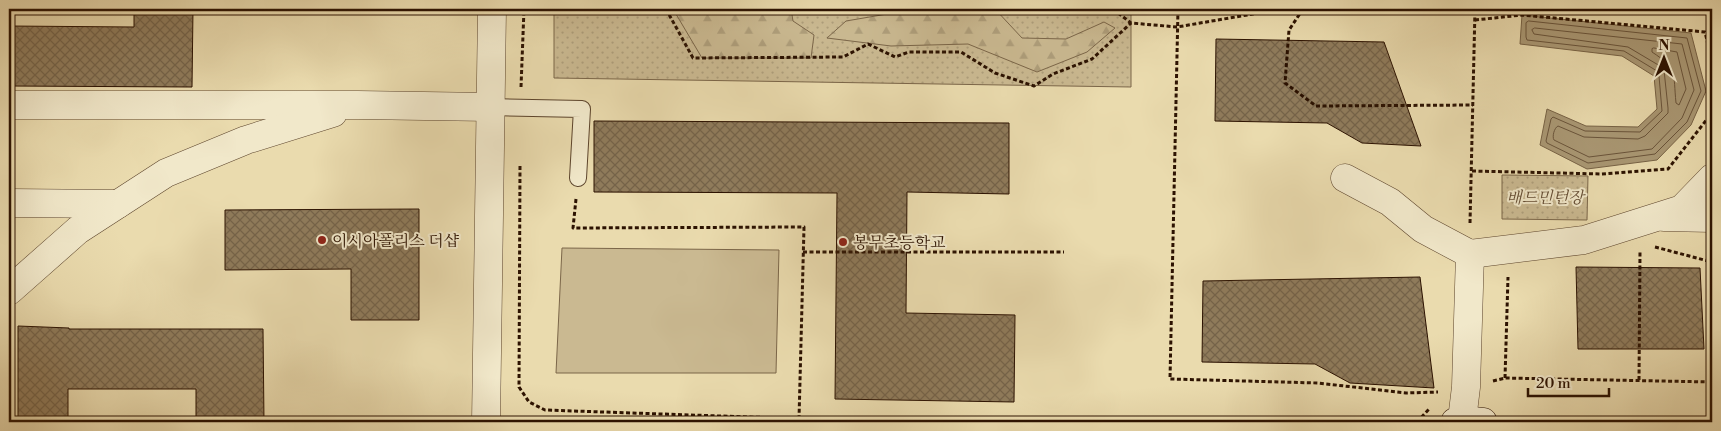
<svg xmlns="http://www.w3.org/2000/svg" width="1721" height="431" font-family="'Libre Bodoni','Noto Serif KR',serif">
<defs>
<pattern id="grass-dots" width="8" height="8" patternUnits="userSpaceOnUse" patternTransform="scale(1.25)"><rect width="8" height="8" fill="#cab991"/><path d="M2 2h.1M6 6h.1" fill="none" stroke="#ae9e7b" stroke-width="1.8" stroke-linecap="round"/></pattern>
<pattern id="forest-firs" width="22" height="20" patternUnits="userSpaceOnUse" patternTransform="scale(1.25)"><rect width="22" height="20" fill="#cab991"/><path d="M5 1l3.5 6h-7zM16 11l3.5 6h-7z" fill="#ae9e7b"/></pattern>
<pattern id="building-cross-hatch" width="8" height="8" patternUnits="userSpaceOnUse" patternTransform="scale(1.25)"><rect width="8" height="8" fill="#8f7b5b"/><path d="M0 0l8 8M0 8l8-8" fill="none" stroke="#756349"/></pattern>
</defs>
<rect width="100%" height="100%" fill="#eadbae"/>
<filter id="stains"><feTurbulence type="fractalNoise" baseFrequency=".004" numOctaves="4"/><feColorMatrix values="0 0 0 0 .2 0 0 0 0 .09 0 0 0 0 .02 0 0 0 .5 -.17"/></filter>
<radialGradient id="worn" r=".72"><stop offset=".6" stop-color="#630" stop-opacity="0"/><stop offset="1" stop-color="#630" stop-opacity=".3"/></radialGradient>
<!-- grass -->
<g fill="url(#grass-dots)" stroke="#7b6649">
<polygon points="554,9 1131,9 1131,87 554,78"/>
<polygon points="1502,175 1588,176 1587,220 1502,219"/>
</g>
<!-- forest -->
<g fill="url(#forest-firs)" stroke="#7b6649">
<polygon points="673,9 791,9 793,21 814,35 811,58 702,58"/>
<polygon points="895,9 995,9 1022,38 1066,39 1104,22 1115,28 1087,52 1037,72 968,44 891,46 827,38 846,21 893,13"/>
</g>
<!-- garden -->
<polygon fill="#cab991" stroke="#7b6649" points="562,248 779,250 776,373 556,373"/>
<!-- water -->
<polygon fill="#a99773" stroke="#776245" points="1522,15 1691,33 1706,91 1691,125 1657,160 1587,169 1540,145 1547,109 1586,126 1638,127 1657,109 1654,76 1622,56 1520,44"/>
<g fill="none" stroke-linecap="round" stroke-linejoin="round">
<!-- shore -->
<g stroke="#6a543a" stroke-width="1">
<polygon points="1529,21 1687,38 1701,91 1687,122 1655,154 1588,163 1547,143 1546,141 1551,119 1553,117 1585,131 1640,132 1662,111 1659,76 1657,71 1624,51 1527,40 1526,37 1526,23"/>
<path d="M1535 28 1682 44 1694 90 1682 118 1652 149 1589 157 1554 140C1552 137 1554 128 1558 126L1584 137 1638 139 1645 136 1668 113V108L1664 70 1660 66 1628 47 1534 34 1532 30Z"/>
<path d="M1654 48 1677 52 1686 89 1679 105 1676 103C1673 73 1678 69 1652 52V49Z"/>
</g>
</g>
<!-- building -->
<g fill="url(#building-cross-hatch)" stroke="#2c1201">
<polygon points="134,9 193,9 192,87 9,86 9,26 134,27"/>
<polygon points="1216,39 1384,42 1421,146 1362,143 1327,123 1215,121"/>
<polygon points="594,121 1009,123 1009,194 907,192 906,313 1015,315 1014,402 835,399 837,193 594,192"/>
<polygon points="419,209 419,320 351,320 351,269 225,270 225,210"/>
<polygon points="1576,267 1700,268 1704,349 1578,349"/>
<polygon points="1420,277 1434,388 1350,383 1315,364 1202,362 1203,281"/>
<polygon points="18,326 69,328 69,329 263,329 264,422 196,422 196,389 68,389 68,422 18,422"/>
</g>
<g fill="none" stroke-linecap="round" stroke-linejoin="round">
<defs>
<polyline id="service" points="490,107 582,109 578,178"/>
<g id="minor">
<polyline points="9,105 358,105 490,107"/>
<polyline points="1345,178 1390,202 1423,229 1470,254 1466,387 1462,420"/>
<polyline points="9,203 118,204"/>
<polyline points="1664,217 1712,218"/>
<polyline points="1470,254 1584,240 1682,209 1712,178"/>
<polyline points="9,291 78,230 166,173 246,140 333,113"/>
<polyline points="486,422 492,9"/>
</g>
<polyline id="secondary" points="1455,422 1462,420 1483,422"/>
</defs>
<!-- service casing -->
<use href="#service" stroke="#5c442c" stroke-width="18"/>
<!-- minor casing -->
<use href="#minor" stroke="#5c442c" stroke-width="29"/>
<!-- secondary casing -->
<use href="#secondary" stroke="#2c1201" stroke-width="29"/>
<!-- path -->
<g stroke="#2c1201" stroke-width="3" stroke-dasharray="4 2.5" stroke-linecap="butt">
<polyline points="666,9 693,58 843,57 868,44 895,57 909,52 961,52 995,73 1034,86 1053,74 1092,59 1131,23"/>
<polyline points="1113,9 1131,23 1177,27 1282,9"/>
<polyline points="1178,9 1170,379 1318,383 1406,393 1438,392"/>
<polyline points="1303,9 1289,30 1285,83 1316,106 1473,105"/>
<polyline points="1475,20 1522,15 1705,32 1712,62"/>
<polyline points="521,87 524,9"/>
<polyline points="520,166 519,387 529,402 545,410 895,422"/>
<polyline points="1472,171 1601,174 1668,169 1708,118 1712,94"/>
<polyline points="576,199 573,228 804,227 799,419"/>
<polyline points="1470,223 1475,9"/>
<polyline points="1655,247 1712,262"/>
<polyline points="803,252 1064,252"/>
<polyline points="1505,378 1508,277"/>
<polyline points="1639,380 1640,252"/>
<polyline points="1493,381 1505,378 1712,382"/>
<polyline points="1417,422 1430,408"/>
</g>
<!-- service -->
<use href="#service" stroke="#f1e8ca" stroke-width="16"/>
<!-- minor -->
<use href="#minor" stroke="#f1e8ca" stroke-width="28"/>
<!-- secondary -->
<use href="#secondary" stroke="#f1e8ca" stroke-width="28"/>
</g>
<!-- markers -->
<g fill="#8f2418" stroke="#f1e8ca" stroke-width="2">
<circle cx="322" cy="240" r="5"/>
<circle cx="843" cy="242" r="5"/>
</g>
<g text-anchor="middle" stroke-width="4" stroke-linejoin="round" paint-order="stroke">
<!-- park labels -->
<g font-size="16" font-style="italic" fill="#634c33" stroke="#f1e8ca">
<text x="1545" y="203">배드민턴장</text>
</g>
<!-- poi labels -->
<g font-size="16" fill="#2c1201" stroke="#f1e8ca" text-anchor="start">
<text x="332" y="246">이시아폴리스 더샵</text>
<text x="853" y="248">봉무초등학교</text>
</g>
</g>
<!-- margin -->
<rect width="1721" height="431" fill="none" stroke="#eadbae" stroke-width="30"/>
<rect x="10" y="10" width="1701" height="411" fill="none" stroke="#2c1201" stroke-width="2.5"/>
<rect x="15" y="15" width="1691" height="401" fill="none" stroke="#2c1201"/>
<!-- north arrow -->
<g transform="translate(1664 58)" stroke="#f1e8ca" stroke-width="4" paint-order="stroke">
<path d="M0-4L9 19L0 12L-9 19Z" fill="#2c1201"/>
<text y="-8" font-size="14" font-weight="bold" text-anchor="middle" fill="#2c1201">N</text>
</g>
<!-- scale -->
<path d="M1528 388v8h81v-8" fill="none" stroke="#2c1201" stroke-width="2.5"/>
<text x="1536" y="388" font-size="15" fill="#2c1201" stroke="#f1e8ca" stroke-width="4" paint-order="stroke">20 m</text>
<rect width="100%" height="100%" filter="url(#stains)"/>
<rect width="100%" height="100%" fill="url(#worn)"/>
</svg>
